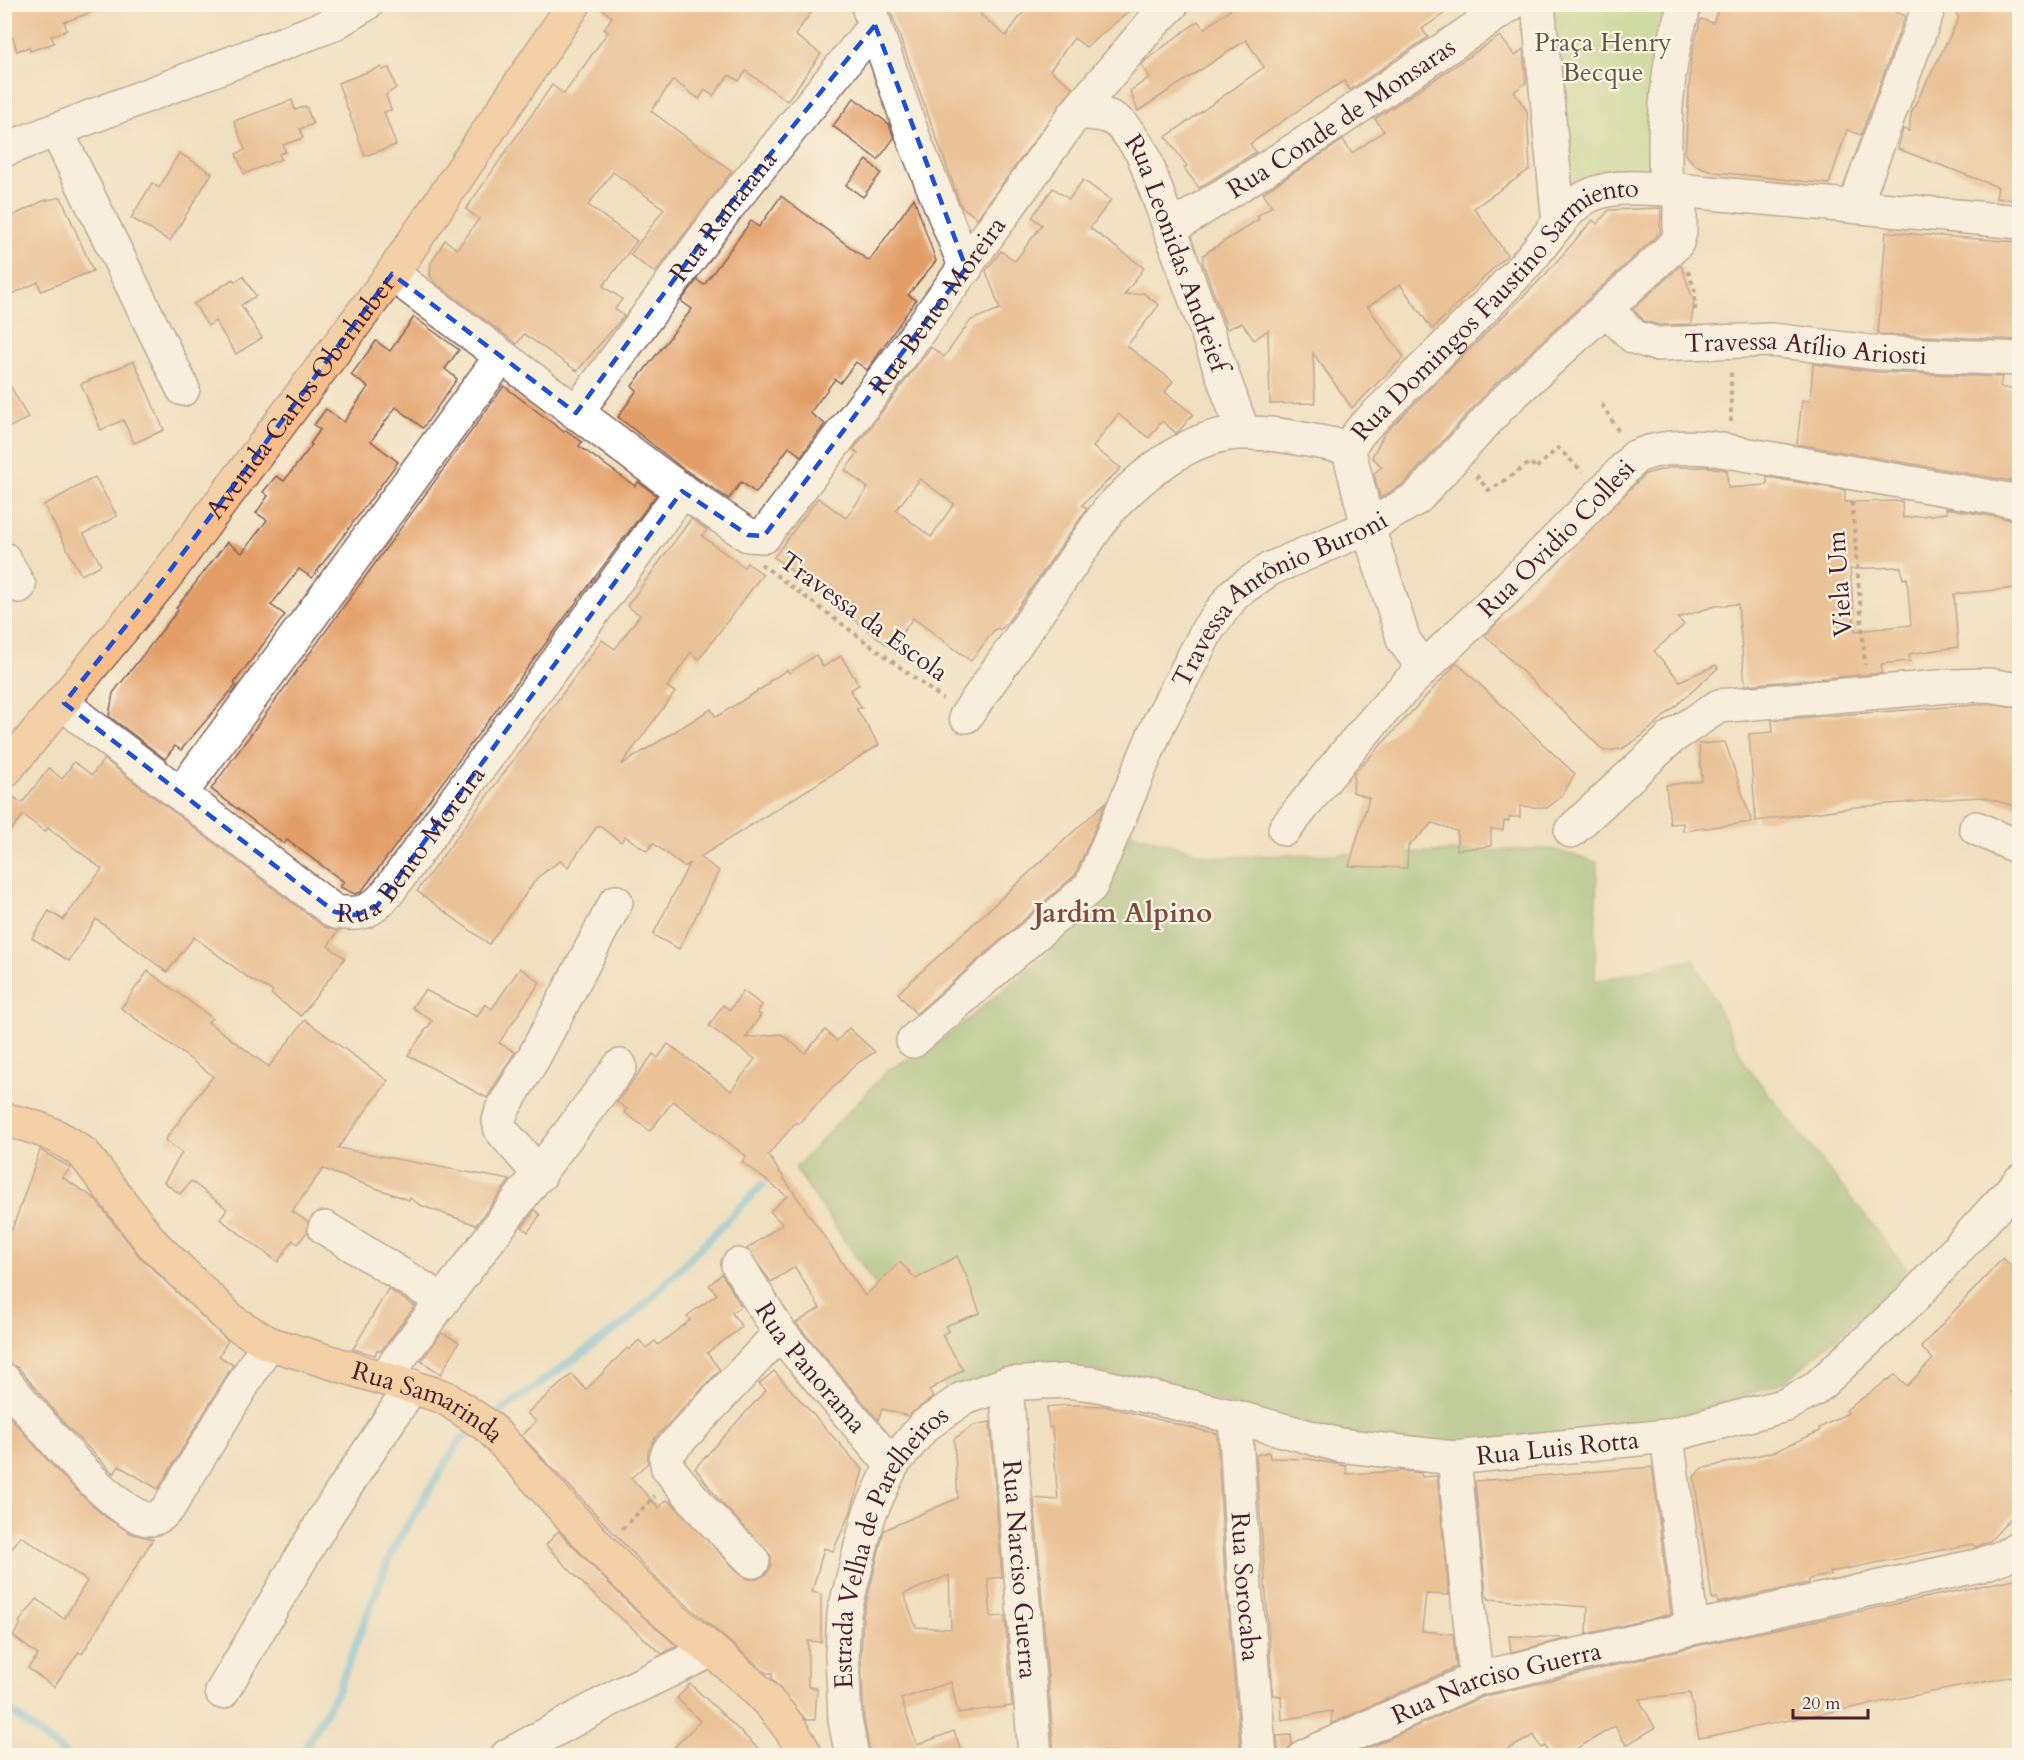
<svg xmlns="http://www.w3.org/2000/svg" width="2024" height="1760" font-family="Cardo,serif">
<rect width="100%" height="100%" fill="#fcf5e5"/>
<filter id="ink" filterUnits="userSpaceOnUse"><feTurbulence type="fractalNoise" baseFrequency=".0167" numOctaves="2"/><feDisplacementMap in="SourceGraphic" scale="12" xChannelSelector="R" yChannelSelector="G"/><feConvolveMatrix kernelMatrix="1 2 1 2 8 2 1 2 1" color-interpolation-filters="sRGB"/></filter>
<filter id="wash" filterUnits="userSpaceOnUse"><feTurbulence type="fractalNoise" baseFrequency=".008" numOctaves="4" result="noise"/><feDisplacementMap in="SourceGraphic" scale="24" xChannelSelector="R" yChannelSelector="G"/><feGaussianBlur stdDeviation="1.35" result="paint"/><feColorMatrix in="noise" values="0 0 0 0 0 0 0 0 0 0 0 0 0 0 0 0 0 1.4 0 .05"/><feComposite in="paint" operator="in"/></filter>
<g filter="url(#wash)">
<rect width="100%" height="100%" fill="#f0e0c0"/>
<!-- green -->
<path fill="#a8d480" stroke="#797a56" stroke-width="1.5" d="M1545 5H1666C1649 61 1651 120 1651 178L1563 195Z"/>
<!-- forest -->
<polygon fill="#86b66e" stroke="#686a4c" stroke-width="1.5" points="1131,833 1213,857 1552,849 1597,862 1595,981 1694,959 1746,1065 1910,1273 1786,1381 1669,1422 1450,1443 1362,1438 1093,1371 948,1391 795,1168 888,1070 942,1040 1048,953"/>
<g fill="none" stroke-linecap="round" stroke-linejoin="round">
<!-- stream -->
<g stroke="#68bfe5" stroke-width="8">
<polyline points="491,1418 629,1320 762,1185"/>
<polyline points="4,1706 68,1756"/>
<polyline points="300,1756 338,1690 392,1551 460,1440 476,1428"/>
</g>
</g>
<g id="blocks">
<!-- building -->
<g fill="#e29e66" fill-rule="evenodd">
<polygon points="21,4 106,4 106,7 64,22 67,30 51,36 54,43 30,51 29,47 17,51 13,38 4,41 4,10"/>
<polygon points="596,4 817,4 795,35 821,54 787,101 746,71 739,81 729,75 713,96 705,90 699,99 673,80 651,111 732,171 655,273 630,255 664,209 613,172 588,205 637,241 603,286 622,299 615,309 624,316 577,371 524,334 517,344 434,282 430,275 431,263 445,240 457,249 479,219 466,209 552,85 564,94 608,32 604,29 612,17"/>
<polygon points="888,4 977,4 981,15 1006,36 1029,4 1138,4 1086,47 1074,38 1050,70 1073,88 977,218 961,206"/>
<polygon points="1238,4 1458,4 1422,29 1428,37 1350,90 1344,81 1313,100 1250,144 1256,152 1199,188 1184,168 1187,166 1166,137 1264,67 1246,40 1138,111 1130,91 1150,77 1141,65 1146,60 1198,21 1204,29"/>
<polygon points="1720,4 1876,4 1905,16 1861,135 1847,130 1829,184 1715,172 1695,165 1685,154 1691,57 1701,19 1713,23"/>
<polygon points="1948,4 2019,4 2019,189 2015,200 1996,198 1998,187 1898,149 1903,129 1909,131 1911,113 1959,18"/>
<polygon points="1500,36 1515,56 1523,49 1526,83 1514,92 1527,111 1530,169 1474,208 1507,255 1432,329 1400,284 1368,307 1404,357 1352,408 1313,353 1315,403 1270,404 1268,330 1254,340 1242,323 1227,329 1203,264 1203,255 1259,219 1257,216 1272,206 1263,193 1343,140 1352,153 1384,131 1375,119"/>
<polygon points="381,67 382,70 389,68 396,88 386,95 391,110 384,112 396,145 365,156 338,83"/>
<polygon points="854,98 889,124 894,138 878,160 833,126"/>
<polygon points="292,100 295,110 306,106 313,124 300,129 303,138 283,145 286,152 279,154 281,159 244,174 236,154 245,150 234,121"/>
<polygon points="179,153 212,173 170,241 131,218 152,183 159,188"/>
<polygon points="867,160 881,173 863,197 846,185"/>
<path d="M1083 180 1111 200 1090 228 1144 268 1124 295 1143 293 1159 305 1127 346 1173 381 1165 392 1193 414 1180 430 1176 433 1162 421 1149 438 1118 414 1093 447 1121 468 1082 505 1087 509 1007 623 1001 629H995L971 661 913 618 891 648 774 557 818 498 846 518 868 488 845 470 858 453 853 450 931 347 944 357 971 320 1000 309 986 271 1001 251 1015 261 1042 225 1032 217 1053 188 1069 199ZM920 479 954 504 931 537 896 510Z"/>
<polygon points="781,196 869,261 914,198 936,261 908,295 916,300 867,370 856,362 840,383 835,379 810,413 825,424 801,456 789,447 756,493 741,482 729,499 682,468 618,417 637,390 632,386 692,309 681,301 697,280 704,285 751,221 759,227"/>
<polygon points="61,197 93,271 41,291 38,282 4,298 4,220 43,201"/>
<polygon points="1661,208 1660,233 1489,390 1405,483 1380,498 1374,473 1382,467 1372,457 1384,434 1544,276 1593,220 1597,224 1609,210"/>
<polygon points="1886,232 2019,242 2019,340 1878,334"/>
<polygon points="1681,265 1694,302 1691,324 1659,325 1644,321 1633,309"/>
<polygon points="243,276 256,296 241,305 262,338 236,354 215,321 208,326 194,304 233,279 235,282"/>
<polygon points="414,317 459,350 445,369 457,379 423,428 396,407 371,441 398,462 312,578 299,569 271,605 285,615 234,683 236,685 181,750 175,746 165,759 109,716 113,693 178,610 176,608 227,542 242,553 267,520 256,513 268,496 263,492 276,476 284,481 312,445 310,444 320,430 314,425 326,409 344,422 368,387 351,375 376,341 390,351"/>
<polygon points="134,361 164,430 134,443 123,420 101,430 81,384"/>
<polygon points="1813,364 1878,372 2002,377 2000,387 2019,391 2019,468 2017,482 1797,444 1802,400 1810,401"/>
<polygon points="4,374 28,418 4,430"/>
<polygon points="504,386 564,432 566,430 582,442 579,446 635,486 638,482 656,495 361,892 355,894 340,887 344,882 287,840 284,844 211,789"/>
<path d="M1673 467H1708L1727 470 1728 488 1767 485V477L1845 490V502L1902 501 1903 518 1947 513 1946 508 2019 521V588L1954 594 1958 647 1909 654 1910 661 1881 664 1882 673 1745 685 1738 604 1715 606 1678 618 1684 625 1654 651 1680 681 1716 665 1718 668 1642 736 1622 749 1604 751 1485 635 1645 474ZM1901 567 1903 579 1907 578 1911 625 1855 631 1850 569Z"/>
<polygon points="95,477 117,516 84,534 101,565 81,575 44,505"/>
<polygon points="691,519 707,530 702,536 744,567 747,563 763,574 699,659 691,652 667,687 675,692 621,765 711,709 716,717 769,684 768,682 787,670 789,673 816,655 823,667 841,656 859,685 850,690 862,708 856,708 879,745 700,857 719,871 679,949 653,935 689,864 684,867 653,843 647,851 625,836 621,842 598,825 568,867 560,861 538,877 489,944 417,891 602,640 615,649 640,615 627,606"/>
<polygon points="1457,663 1575,774 1561,797 1547,808 1520,806 1520,817 1509,817 1509,821 1504,821 1503,830 1491,829 1491,846 1457,850 1457,831 1433,823 1408,846 1407,868 1349,866 1369,798 1353,792 1354,774"/>
<polygon points="1987,704 2019,708 2019,807 1982,797 1947,799 1855,807 1756,821 1749,734 1773,732 1772,720"/>
<polygon points="1725,742 1752,822 1683,831 1683,823 1670,824 1666,785 1702,781 1699,744"/>
<polygon points="104,759 324,927 338,931 328,946 345,958 301,1016 271,994 273,991 250,979 194,937 167,972 96,919 69,961 32,938 49,911 63,920 102,869 48,828 45,832 23,815 4,839 4,790 22,803 49,768 62,779 74,762 92,775"/>
<polygon points="1106,802 1075,875 916,1014 898,993"/>
<polygon points="520,968 540,982 499,1043 515,1052 487,1098 408,1055 432,1021 412,1007 425,990 477,1017 485,1004 492,1009"/>
<polygon points="148,971 212,1018 208,1022 269,1067 305,1020 388,1081 338,1148 510,1180 476,1225 420,1205 410,1198 409,1200 323,1169 292,1211 308,1222 307,1232 298,1244 293,1240 278,1262 220,1219 227,1209 191,1181 180,1194 164,1182 182,1153 165,1140 213,1076 121,1008"/>
<polygon points="743,991 762,1005 757,1013 761,1015 745,1038 781,1034 805,1053 825,1030 837,1041 849,1028 875,1052 856,1064 798,1124 796,1122 768,1155 865,1296 900,1262 916,1279 957,1256 966,1275 980,1313 945,1326 948,1331 942,1335 963,1370 929,1390 933,1397 908,1416 882,1409 878,1420 796,1323 820,1308 795,1267 771,1282 747,1249 782,1224 770,1211 787,1196 742,1162 746,1156 673,1101 650,1131 624,1112 627,1109 617,1102 653,1054 658,1058 668,1044 731,1091 755,1059 709,1026 723,1005 730,1010"/>
<polygon points="40,1150 71,1168 62,1177 94,1198 139,1256 228,1341 219,1356 233,1365 158,1489 119,1466 114,1474 65,1424 19,1368 4,1362 4,1222 12,1230"/>
<polygon points="535,1210 540,1215 528,1232 522,1227"/>
<polygon points="2003,1258 2019,1274 2019,1382 2011,1392 2019,1400 2019,1509 1990,1541 1976,1547 1972,1544 1830,1572 1831,1575 1809,1579 1809,1583 1718,1603 1717,1598 1712,1599 1694,1477 1701,1469 1776,1451 1820,1431 1819,1428 1848,1413 1846,1410 1895,1375 1907,1386 1933,1359 1921,1347"/>
<polygon points="722,1274 741,1306 732,1313 742,1327 707,1353 720,1370 655,1438 648,1452 648,1463 631,1478 659,1508 666,1500 671,1502 740,1574 748,1579 757,1579 767,1574 771,1565 771,1556 719,1500 695,1468 766,1390 759,1384 774,1371 863,1470 851,1511 833,1551 824,1548 812,1592 821,1594 821,1642 808,1641 808,1687 817,1688 815,1720 806,1720 772,1679 772,1673 766,1673 659,1581 522,1436 536,1421 527,1413 572,1374 586,1390 627,1348 629,1350 639,1340 646,1348 655,1341 658,1345 690,1320 687,1316 717,1294 709,1285"/>
<polygon points="388,1289 415,1306 381,1351 377,1350 375,1355 353,1349"/>
<polygon points="442,1333 459,1342 441,1374 421,1361"/>
<polygon points="1067,1405 1104,1406 1217,1434 1225,1576 1241,1755 1124,1755 1124,1753 1083,1750 1084,1755 1054,1755 1034,1498 1058,1500 1052,1427 1049,1428 1047,1407"/>
<polygon points="4,1410 59,1473 104,1516 130,1533 153,1539 82,1654 79,1652 54,1687 28,1668 38,1655 13,1636 21,1624 19,1622 37,1599 64,1619 87,1581 21,1536 4,1559"/>
<path d="M990 1422 1002 1577 988 1579 991 1617 1005 1616 1012 1706 958 1713 951 1682 901 1699 917 1745 954 1731 963 1755H870L864 1718 861 1654 863 1616 884 1530 958 1498 954 1439 974 1425ZM949 1575 951 1629 916 1627 904 1594Z"/>
<polygon points="1269,1452 1270,1458 1309,1459 1346,1466 1347,1474 1403,1471 1421,1473 1422,1477 1437,1476 1449,1595 1426,1594 1422,1631 1453,1634 1456,1667 1331,1724 1332,1711 1282,1720 1281,1696 1273,1695 1256,1455"/>
<polygon points="1652,1467 1671,1614 1587,1634 1588,1607 1489,1599 1486,1595 1475,1481"/>
<polygon points="558,1531 633,1608 677,1646 662,1654 591,1592 546,1545"/>
<polygon points="2019,1578 2019,1675 1699,1738 1690,1693 1639,1699 1655,1728 1626,1745 1615,1726 1566,1755 1550,1755 1545,1746 1541,1748 1534,1735 1498,1755 1352,1755 1482,1697 1696,1646"/>
<polygon points="1509,1636 1570,1638 1511,1652"/>
<polygon points="690,1684 714,1706 765,1755 667,1755 700,1721 677,1698"/>
<polygon points="1291,1735 1292,1743 1286,1755 1279,1755 1277,1736"/>
</g>
</g>
</g>
<g filter="url(#ink)">
<use href="#blocks" fill-opacity="0" stroke="#84635f" stroke-width="1.5"/>
<g fill="none" stroke-linecap="round" stroke-linejoin="round">
<defs>
<g id="minor">
<polyline points="1538,4 1559,224"/>
<polyline points="869,9 915,142 966,268"/>
<path id="s1" d="M1076 113C1117 112 1121 122 1143 154L1243 432"/>
<polyline points="56,130 183,389"/>
<polyline points="4,150 331,25 366,4"/>
<path d="M1666 189C1663 126 1665 65 1685 4"/>
<polyline points="1855,205 1930,4"/>
<path id="s2" d="M1170 229 1298 148 1511 4"/>
<path id="s3" d="M392 274 671 483 748 535 764 536 900 357 1076 113 1150 26 1172 4"/>
<path id="s4" d="M1606 309 1634 337 1656 344 1772 340 1879 353 2020 359"/>
<path id="s5" d="M576 413 726 209 875 25"/>
<polyline points="1348,447 1368,527 1404,641 1424,668"/>
<polyline points="4,559 19,586"/>
<path id="s6" d="M64 703 82 719 335 912C361 916 372 912 388 892L682 491"/>
<path id="s7" d="M966 716 1108 511C1142 475 1191 433 1243 433 1276 432 1315 442 1348 447L1363 428C1417 374 1472 322 1524 266 1543 246 1563 211 1585 198 1610 184 1639 188 1666 189L2020 222"/>
<polyline points="181,793 501,357"/>
<polyline points="1976,828 2020,848"/>
<path id="s8" d="M1285 829C1329 774 1374 716 1425 667 1496 599 1568 531 1635 457 1659 447 1683 446 1710 448L2020 502"/>
<polyline points="1571,831 1672,737 1719,706 1950,686 1988,685 2020,690"/>
<path id="s9" d="M913 1041 1091 886 1158 725 1208 629 1235 593 1270 569 1368 527 1417 498 1502 404 1677 243 1680 232V190"/>
<polyline points="540,1175 501,1130 499,1121 502,1110 534,1057 616,902"/>
<polyline points="325,1228 442,1300"/>
<path id="s10" d="M738 1265 780 1333 892 1465"/>
<polyline points="385,1377 620,1066"/>
<path d="M4 1380C26 1407 117 1521 150 1519 158 1519 164 1513 169 1507L268 1343"/>
<path id="s11" d="M1006 1384 1035 1756"/>
<path id="s12" d="M1235 1417 1244 1575 1260 1756"/>
<polyline points="1667,1436 1692,1628"/>
<polyline points="1454,1458 1476,1679"/>
<polyline points="753,1561 705,1513 668,1468 666,1459 669,1451 780,1333"/>
<polyline points="222,1692 326,1516 412,1386"/>
<polyline points="507,1756 621,1694 710,1651"/>
<path id="s13" d="M852 1756 845 1720 842 1654 844 1613 869 1515 892 1465 923 1427 962 1399 1006 1384 1064 1381 1094 1384 1235 1417 1339 1445 1454 1458 1667 1436 1786 1405 1815 1389 1910 1301 2020 1181"/>
<path id="s14" d="M1305 1756 1476 1679 1692 1628 1981 1565 2005 1556 2020 1546"/>
</g>
<g id="major">
<path id="s15" d="M4 772 162 581 392 274 574 4"/>
<path id="s16" d="M4 1120C34 1125 60 1135 84 1154L152 1243 233 1322 268 1343 444 1397 489 1427C541 1483 591 1542 646 1595 699 1646 773 1687 806 1756"/>
</g>
</defs>
<!-- minor casing -->
<use href="#minor" stroke="#84635f" stroke-width="36"/>
<!-- major casing -->
<use href="#major" stroke="#84635f" stroke-width="36"/>
<!-- path -->
<g stroke="#84635f" stroke-width="4" stroke-dasharray="4.5 4.5" stroke-linecap="butt">
<polyline points="1688,271 1695,291 1695,314"/>
<polyline points="1602,404 1620,434"/>
<polyline points="1731,422 1731,370"/>
<polyline points="1476,475 1488,490 1492,489 1531,462 1535,469 1558,448 1583,472"/>
<polyline points="1852,502 1865,665"/>
<polyline points="761,564 943,699"/>
<polyline points="622,1529 655,1496"/>
</g>
<!-- minor -->
<use href="#minor" stroke="#fff" stroke-width="33"/>
<!-- major -->
<use href="#major" stroke="#f8bd88" stroke-width="33"/>
</g>
</g>
<!-- marked area -->
<path d="M0 0H2024V1760H0ZM875 25 966 268 764 536 748 535 682 491 377 906 356 915 335 912 64 703 162 581 392 274 576 413 726 209Z" fill="#f0e0c0" fill-opacity=".55" fill-rule="evenodd"/>
<path fill="none" stroke="#1d4ed8" stroke-width="4.5" stroke-dasharray="12 8" stroke-linejoin="round" d="M875 25 966 268 764 536 748 535 682 491 377 906 356 915 335 912 64 703 162 581 392 274 576 413 726 209Z"/>
<g text-anchor="middle" stroke-width="4.5" stroke-linejoin="round" paint-order="stroke">
<!-- park labels -->
<g font-size="26" fill="#654" stroke="#fcf5e5">
<text x="1603" y="51">Praça Henry<tspan x="1603" dy="30">Becque</tspan></text>
</g>
<!-- street labels -->
<g font-size="26" fill="#4a1f2b" stroke="#fcf5e5">
<text dy="9" stroke="none"><textPath href="#s2" startOffset="204">Rua Conde de Monsaras</textPath></text>
<text dy="9" stroke="none"><textPath href="#s5" startOffset="246">Rua Ramaiana</textPath></text>
<text dy="9" stroke="none"><textPath href="#s1" startOffset="189">Rua Leonidas Andreief</textPath></text>
<text dy="9" stroke="none"><textPath href="#s3" startOffset="746">Rua Bento Moreira</textPath></text>
<text dy="9" stroke="none"><textPath href="#s7" startOffset="722">Rua Domingos Faustino Sarmiento</textPath></text>
<text dy="9" stroke="none"><textPath href="#s4" startOffset="213">Travessa Atílio Ariosti</textPath></text>
<text dy="9" stroke="none"><textPath href="#s15" startOffset="478">Avenida Carlos Oberhuber</textPath></text>
<text dy="9" stroke="none"><textPath href="#s8" startOffset="398">Rua Ovidio Collesi</textPath></text>
<text transform="translate(1839 584) rotate(-94)" y="9">Viela Um</text>
<text dy="9" stroke="none"><textPath href="#s9" startOffset="594">Travessa Antônio Buroni</textPath></text>
<text transform="translate(864 616) rotate(36)" y="9">Travessa da Escola</text>
<text dy="9" stroke="none"><textPath href="#s6" startOffset="450">Rua Bento Moreira</textPath></text>
<text dy="9" stroke="none"><textPath href="#s10" startOffset="126">Rua Panorama</textPath></text>
<text dy="9" stroke="none"><textPath href="#s16" startOffset="525">Rua Samarinda</textPath></text>
<text dy="9" stroke="none"><textPath href="#s13" startOffset="1004">Rua Luis Rotta</textPath></text>
<text dy="9" stroke="none"><textPath href="#s13" startOffset="222">Estrada Velha de Parelheiros</textPath></text>
<text dy="9" stroke="none"><textPath href="#s11" startOffset="186">Rua Narciso Guerra</textPath></text>
<text dy="9" stroke="none"><textPath href="#s12" startOffset="170">Rua Sorocaba</textPath></text>
<text dy="9" stroke="none"><textPath href="#s14" startOffset="206">Rua Narciso Guerra</textPath></text>
</g>
<!-- quarter labels -->
<g font-size="28" font-weight="bold" fill="#7f4b40" stroke="#fcf5e5">
<text x="1123" y="922">Jardim Alpino</text>
</g>
</g>
<!-- margin -->
<rect width="2024" height="1760" fill="none" stroke="#fcf5e5" stroke-width="24"/>
<!-- scale -->
<path d="M1793 1709v9h75v-9" fill="none" stroke="#4a1f2b" stroke-width="3"/>
<text x="1802" y="1709" font-size="18" fill="#4a1f2b" stroke="#fcf5e5" stroke-width="4.5" paint-order="stroke">20 m</text>
</svg>
